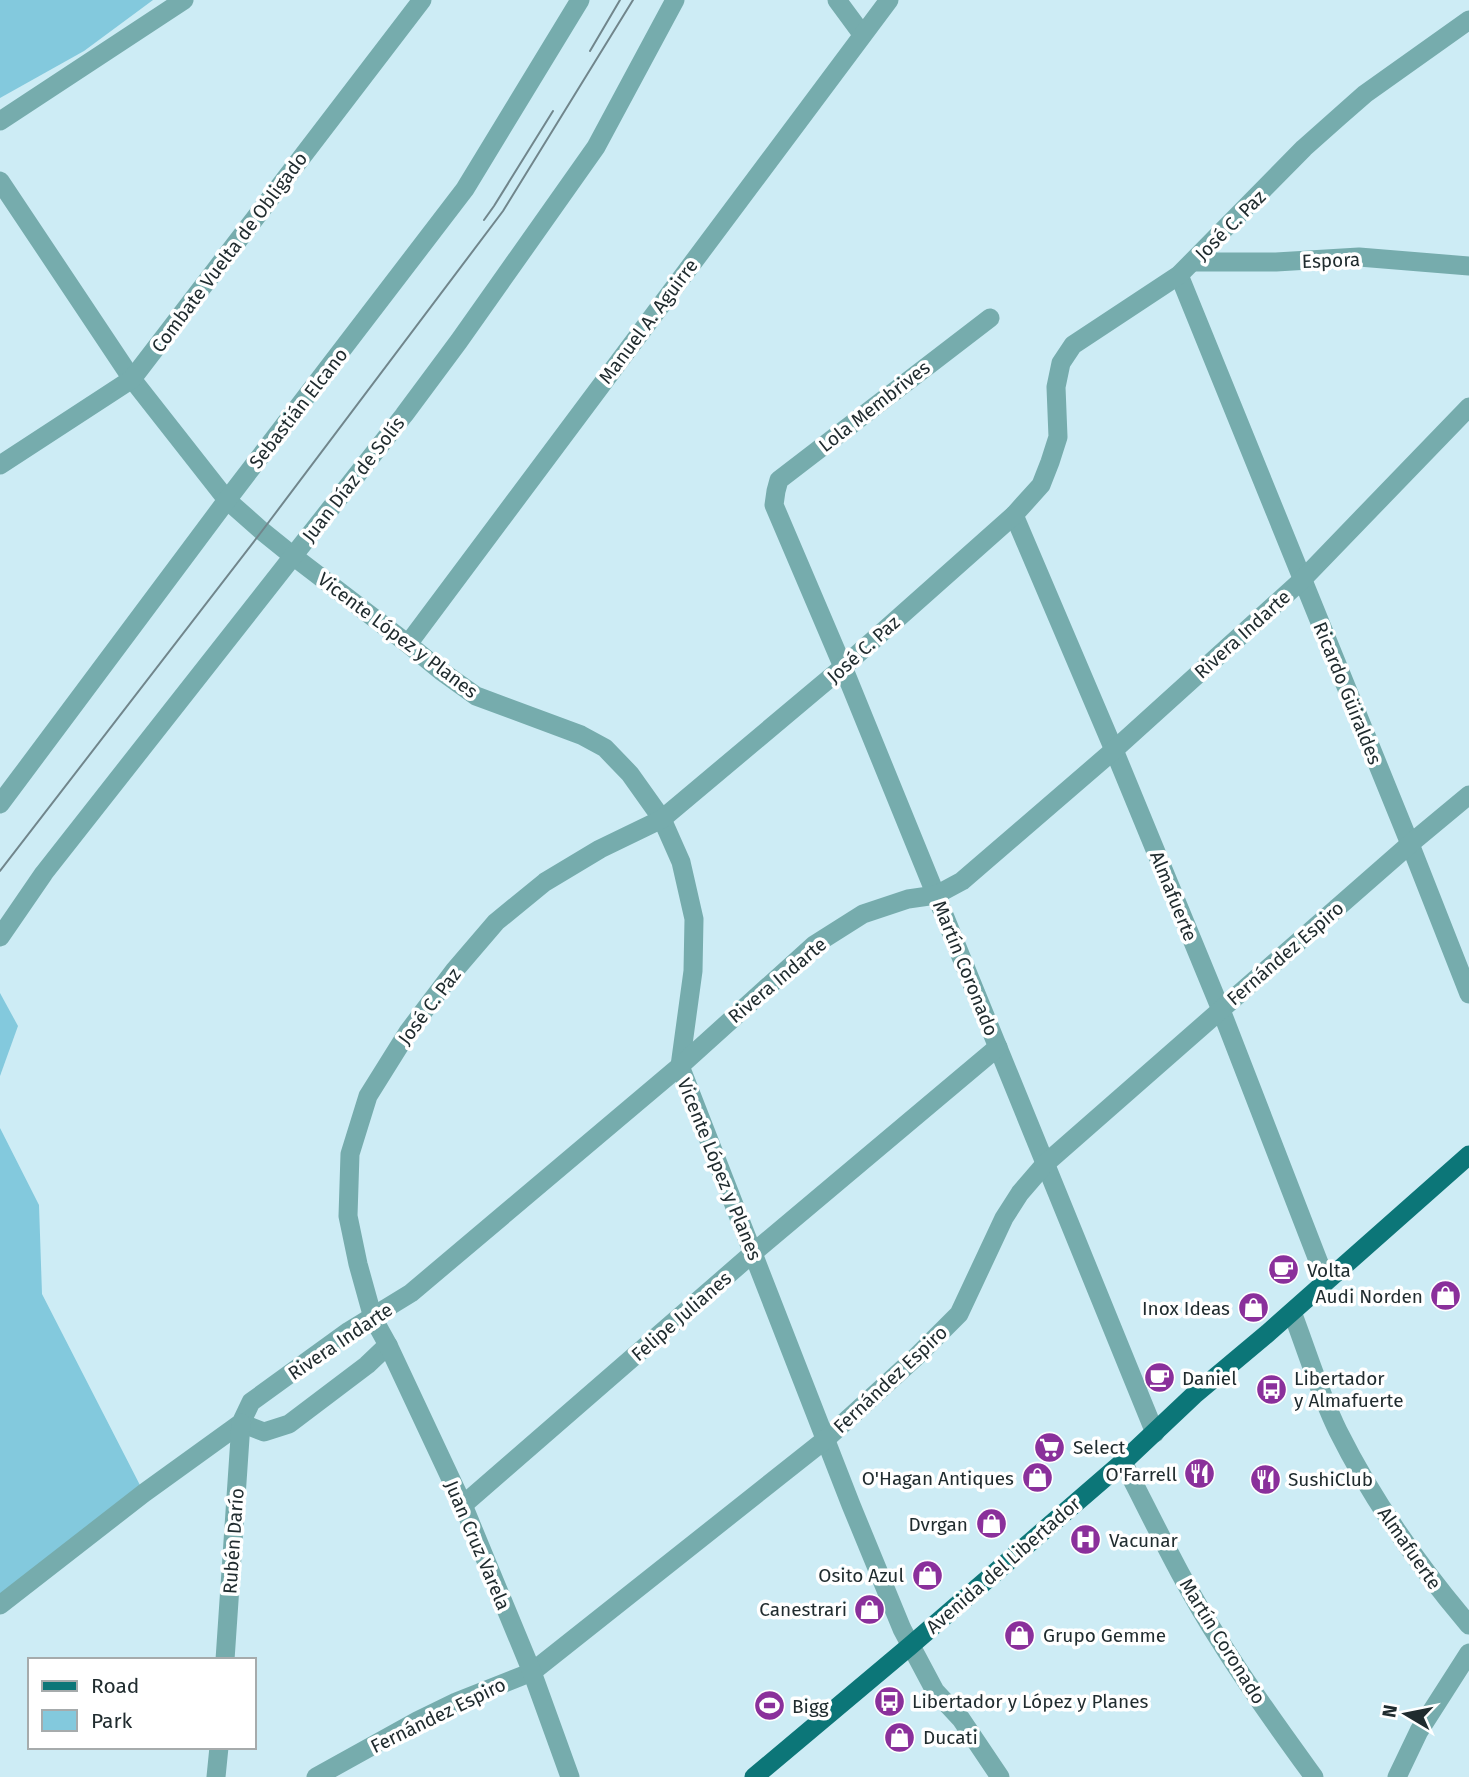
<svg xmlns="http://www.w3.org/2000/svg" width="1469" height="1777" font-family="'Fira Sans',sans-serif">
<rect width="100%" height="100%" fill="#cdecf5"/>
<!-- green -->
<g fill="#83c9dd">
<polygon points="0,0 153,0 84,51 0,98"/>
<polygon points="0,993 18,1026 0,1076"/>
<polygon points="0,1128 39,1205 42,1294 144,1493 0,1600"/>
</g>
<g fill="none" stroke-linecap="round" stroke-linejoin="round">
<!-- minor -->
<g stroke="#76acad" stroke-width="19">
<polyline points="837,0 862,34"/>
<polyline points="0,121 184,0"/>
<polyline points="0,181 132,379 227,500 262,531 293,556 408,644 441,671 476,696 581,735 605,748 630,774 662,819 681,862 694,919 693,971 680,1066 851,1505 902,1629 935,1691 961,1719 1000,1777"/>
<polyline points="1193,262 1276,262 1359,257 1469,266"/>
<polyline points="1179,275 1410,844 1469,994"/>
<polyline points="990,318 779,480 776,491 774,505 843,667 1155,1433"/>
<polyline points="0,465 132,379 422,0"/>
<polyline points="1014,515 1114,750 1221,1010 1326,1281"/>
<polyline points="408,644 889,0"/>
<polyline points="0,804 227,500 465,189 580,0"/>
<polyline points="0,937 44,873 404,415 459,341 596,147 675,0"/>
<path d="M1292 1312C1307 1351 1319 1392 1338 1431 1373 1501 1418 1565 1469 1625"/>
<polyline points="241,1423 264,1432 289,1424 367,1365 388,1345"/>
<path d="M1123 1462C1154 1522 1183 1584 1220 1641 1249 1688 1282 1733 1314 1777"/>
<polyline points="463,1505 753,1253 998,1047"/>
<polyline points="0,1605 144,1493 241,1423 251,1402 349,1331 411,1293 680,1066 814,945 863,914 908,899 936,895 962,881 1114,750 1302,580 1469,407"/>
<polyline points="225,1660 241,1423"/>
<polyline points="216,1777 219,1747"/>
<polyline points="316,1777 417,1721 456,1702 532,1672 826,1439 917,1356 959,1314 1004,1218 1020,1193 1045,1164 1410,844 1469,795"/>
<polyline points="570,1777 532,1672 463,1505 388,1345 373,1318 358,1264 348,1216 350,1154 368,1096 408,1032 454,971 496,922 545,882 600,849 662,819 843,667 1014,515 1041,485 1050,462 1058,437 1056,387 1061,363 1073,345 1179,275 1304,148 1340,116 1365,94 1469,20"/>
<polyline points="1397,1777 1419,1731 1469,1653"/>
</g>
<!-- primary -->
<polyline stroke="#0c7678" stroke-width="19" points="754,1777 910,1646 1123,1462 1194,1395 1268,1333 1469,1155"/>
<!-- tram -->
<g stroke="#71868c" stroke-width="2">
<polyline points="590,51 620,0"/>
<polyline points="484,220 494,206 553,111"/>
<polyline points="0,871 262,531 503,211 633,0"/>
</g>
</g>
<!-- icons -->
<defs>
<symbol id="cafe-disc" viewBox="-11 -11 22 22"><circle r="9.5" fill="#8a309b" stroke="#fff"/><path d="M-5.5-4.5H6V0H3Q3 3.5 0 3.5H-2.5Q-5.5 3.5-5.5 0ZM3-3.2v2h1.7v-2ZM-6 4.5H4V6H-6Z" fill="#fff"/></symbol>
<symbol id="shop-disc" viewBox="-11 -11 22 22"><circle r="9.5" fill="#8a309b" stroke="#fff"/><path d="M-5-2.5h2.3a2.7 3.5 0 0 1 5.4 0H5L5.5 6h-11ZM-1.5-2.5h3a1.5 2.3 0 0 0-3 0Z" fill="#fff"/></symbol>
<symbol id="bus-disc" viewBox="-11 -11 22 22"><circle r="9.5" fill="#8a309b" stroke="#fff"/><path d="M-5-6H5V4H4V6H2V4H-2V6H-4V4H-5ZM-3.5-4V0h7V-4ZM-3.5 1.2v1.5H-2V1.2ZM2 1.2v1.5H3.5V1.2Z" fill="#fff"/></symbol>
<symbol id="supermarket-disc" viewBox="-11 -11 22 22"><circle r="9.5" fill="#8a309b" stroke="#fff"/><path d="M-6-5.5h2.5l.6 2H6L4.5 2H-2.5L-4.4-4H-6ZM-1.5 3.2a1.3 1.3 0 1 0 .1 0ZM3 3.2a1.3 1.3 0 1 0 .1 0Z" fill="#fff"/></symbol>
<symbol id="restaurant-disc" viewBox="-11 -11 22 22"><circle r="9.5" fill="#8a309b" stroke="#fff"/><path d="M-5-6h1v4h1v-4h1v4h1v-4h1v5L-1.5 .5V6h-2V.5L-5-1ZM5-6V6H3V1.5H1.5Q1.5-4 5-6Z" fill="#fff"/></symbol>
<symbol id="hospital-disc" viewBox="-11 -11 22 22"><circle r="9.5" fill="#8a309b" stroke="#fff"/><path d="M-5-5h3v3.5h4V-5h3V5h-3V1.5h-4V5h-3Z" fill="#fff"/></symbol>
<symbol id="stadium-disc" viewBox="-11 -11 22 22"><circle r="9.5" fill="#8a309b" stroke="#fff"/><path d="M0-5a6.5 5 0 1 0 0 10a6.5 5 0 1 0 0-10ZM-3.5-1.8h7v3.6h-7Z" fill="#fff"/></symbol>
</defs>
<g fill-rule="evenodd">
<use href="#cafe-disc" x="1266" y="1252" width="35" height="35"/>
<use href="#shop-disc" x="1428" y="1278" width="35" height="35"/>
<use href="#shop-disc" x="1236" y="1290" width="35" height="35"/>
<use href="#cafe-disc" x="1142" y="1360" width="35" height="35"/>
<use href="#bus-disc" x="1254" y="1372" width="35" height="35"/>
<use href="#supermarket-disc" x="1032" y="1430" width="35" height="35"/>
<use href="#restaurant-disc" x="1182" y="1456" width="35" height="35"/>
<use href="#shop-disc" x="1020" y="1460" width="35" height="35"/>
<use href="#restaurant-disc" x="1248" y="1462" width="35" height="35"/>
<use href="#shop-disc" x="974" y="1506" width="35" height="35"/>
<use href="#hospital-disc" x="1068" y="1522" width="35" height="35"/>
<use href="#shop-disc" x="910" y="1558" width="35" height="35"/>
<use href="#shop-disc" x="852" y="1592" width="35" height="35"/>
<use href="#shop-disc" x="1002" y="1618" width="35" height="35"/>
<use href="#bus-disc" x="872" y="1684" width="35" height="35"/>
<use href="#stadium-disc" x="752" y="1688" width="35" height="35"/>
<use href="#shop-disc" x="882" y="1720" width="35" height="35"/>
</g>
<g text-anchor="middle" stroke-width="7" stroke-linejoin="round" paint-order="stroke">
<!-- street labels -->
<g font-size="19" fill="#202c2f" stroke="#fff">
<text transform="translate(1230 225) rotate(-45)" y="7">José C. Paz</text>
<text transform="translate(229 252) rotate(-53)" y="7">Combate Vuelta de Obligado</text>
<text transform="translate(1331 260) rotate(-2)" y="7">Espora</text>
<text transform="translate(648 321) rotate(-53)" y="7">Manuel A. Aguirre</text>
<text transform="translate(874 406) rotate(-38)" y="7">Lola Membrives</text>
<text transform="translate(298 408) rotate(-52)" y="7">Sebastián Elcano</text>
<text transform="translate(353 479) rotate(-52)" y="7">Juan Díaz de Solís</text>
<text transform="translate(1242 634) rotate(-42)" y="7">Rivera Indarte</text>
<text transform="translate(398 635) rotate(37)" y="7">Vicente López y Planes</text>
<text transform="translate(863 649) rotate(-42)" y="7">José C. Paz</text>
<text transform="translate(1348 693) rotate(68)" y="7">Ricardo Güiraldes</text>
<text transform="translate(1174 896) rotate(68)" y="7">Almafuerte</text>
<text transform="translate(1285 953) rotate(-41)" y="7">Fernández Espiro</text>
<text transform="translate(966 968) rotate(68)" y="7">Martín Coronado</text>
<text transform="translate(777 980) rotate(-40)" y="7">Rivera Indarte</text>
<text transform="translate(429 1006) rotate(-53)" y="7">José C. Paz</text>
<text transform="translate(720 1169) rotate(68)" y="7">Vicente López y Planes</text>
<text transform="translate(681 1316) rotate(-41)" y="7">Felipe Julianes</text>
<text transform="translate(340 1341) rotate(-34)" y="7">Rivera Indarte</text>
<text transform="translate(890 1379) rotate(-43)" y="7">Fernández Espiro</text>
<text transform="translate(233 1541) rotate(-86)" y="7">Rubén Darío</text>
<text transform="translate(478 1545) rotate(67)" y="7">Juan Cruz Varela</text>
<text transform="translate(1410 1548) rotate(55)" y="7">Almafuerte</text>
<text transform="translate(1003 1565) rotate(-41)" y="7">Avenida del Libertador</text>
<text transform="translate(1223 1641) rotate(58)" y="7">Martín Coronado</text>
<text transform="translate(438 1715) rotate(-26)" y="7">Fernández Espiro</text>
</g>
<!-- poi labels -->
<g font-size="19" fill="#202c2f" stroke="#fff" text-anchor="start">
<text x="1307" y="1277">Volta</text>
<text x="1423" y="1303" text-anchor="end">Audi Norden</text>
<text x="1230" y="1315" text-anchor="end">Inox Ideas</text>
<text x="1182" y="1385">Daniel</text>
<text x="1294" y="1385">Libertador<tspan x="1294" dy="22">y Almafuerte</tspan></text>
<text x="1073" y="1454">Select</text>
<text x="1177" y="1481" text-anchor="end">O'Farrell</text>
<text x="1014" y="1485" text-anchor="end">O'Hagan Antiques</text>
<text x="1288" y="1486">SushiClub</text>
<text x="968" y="1531" text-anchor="end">Dvrgan</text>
<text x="1109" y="1547">Vacunar</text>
<text x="904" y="1582" text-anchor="end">Osito Azul</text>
<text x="847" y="1616" text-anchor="end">Canestrari</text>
<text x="1043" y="1642">Grupo Gemme</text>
<text x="912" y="1708">Libertador y López y Planes</text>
<text x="792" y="1713">Bigg</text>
<text x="923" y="1744">Ducati</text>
</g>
</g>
<!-- legend -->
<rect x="28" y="1658" width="228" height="91" fill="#ffffff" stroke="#a6abac" stroke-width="2"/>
<rect x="42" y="1681" width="35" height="10" fill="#0c7678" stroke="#a6abac" stroke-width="2"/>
<text x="91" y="1693" font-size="21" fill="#202c2f">Road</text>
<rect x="42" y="1710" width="35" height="21" fill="#83c9dd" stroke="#a6abac" stroke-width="2"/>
<text x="91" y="1728" font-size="21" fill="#202c2f">Park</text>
<!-- north arrow -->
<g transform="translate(1406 1714) rotate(280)" stroke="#ffffff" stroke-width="5" paint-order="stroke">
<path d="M0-5L12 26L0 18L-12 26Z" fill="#202c2f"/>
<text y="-10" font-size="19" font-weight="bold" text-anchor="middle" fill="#202c2f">N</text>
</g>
</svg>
